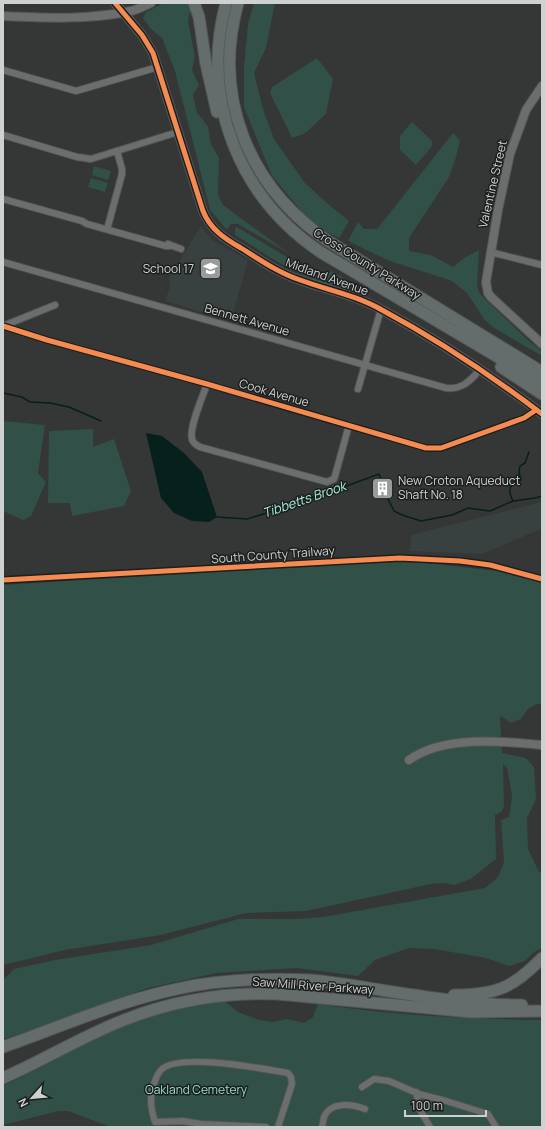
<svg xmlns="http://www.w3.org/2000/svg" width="545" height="1130" font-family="Manrope,sans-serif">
<rect width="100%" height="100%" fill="#353636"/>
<!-- built -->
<g fill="#38413f">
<polygon points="201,226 206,233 214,241 248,260 231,321 165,301 170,286 169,278"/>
<polygon points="542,502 542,530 541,529 482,554 410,551 411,535"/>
</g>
<!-- green -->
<g fill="#315048">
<polygon points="164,3 189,3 191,7 188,21 195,57 192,70 199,85 193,95 197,113 208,126 211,144 219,158 218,195 223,205 290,254 238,224 231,224 227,230 210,210 175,71 162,38 151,29 143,18 146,12"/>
<polygon points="254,3 275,3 266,48 254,73 263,109 274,139 305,183 328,204 349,221 339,238 313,225 272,176 244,107 244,67 248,24"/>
<polygon points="317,58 333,79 326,114 304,134 292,138 270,93 272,87"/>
<polygon points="412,122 432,141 432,146 416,165 400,150 400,136"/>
<polygon points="453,133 460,140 456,157 449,177 409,238 409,251 431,255 453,267 464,258 479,250 477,286 480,294 531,343 542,351 542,356 494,328 484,319 467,293 452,281 387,260 348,241 358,222 364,229 377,229"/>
<polygon points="94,166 111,171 108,180 92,175"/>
<polygon points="91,178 108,183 105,192 88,187"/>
<path d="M237 227 323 279 331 271 364 289C315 291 274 259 235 235V228Z"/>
<polygon points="3,421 45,425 38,473 46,482 31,516 23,520 3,511"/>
<polygon points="93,429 93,447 114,439 131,491 124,506 72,516 70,503 48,503 49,431"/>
<path d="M402 560 505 572 542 583V704H536L528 709 521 719 511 723 500 716 502 753 526 758 534 767 536 799 527 818 528 849 539 872 542 871V948L534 952 525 961 509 966 486 958 434 949 409 948 375 960 358 976 297 968 217 973 148 988 44 1027 3 1039V980L14 969 55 960 151 945 238 919H297L323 917 485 888 498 877 504 862 501 820 509 817 512 796 507 768 503 764 504 806C502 812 501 813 495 815L496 859 472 878 455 885 444 883 431 884 306 911 246 913 161 935 65 950 3 965V585Z"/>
<path d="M226 1002 238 1012 259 1020 273 1022 287 1019 304 1023 313 1017 318 1004C392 1015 467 1019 542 1020V1127H111L68 1111H58L3 1125V1085L15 1080C69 1053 124 1020 184 1007 198 1004 212 1003 226 1002Z"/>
</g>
<!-- water -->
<polygon fill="#06211c" points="146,433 162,436 184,453 202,472 217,517 209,522 192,521 174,513 161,498"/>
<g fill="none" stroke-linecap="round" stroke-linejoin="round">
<!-- stream -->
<g stroke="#06211c" stroke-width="1.5">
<polyline points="3,393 22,397 30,402 50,403 69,407 101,421"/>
<polyline points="386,495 394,511 402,515 421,521 452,515 468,508 490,511 513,501 535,498 542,496"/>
<path d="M513 501C507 489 509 485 521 480L519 472 520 466 525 463 529 452"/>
<polyline points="217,517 247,519 273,511 301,500 325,494 332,489 341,488 379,474 382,483"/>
</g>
<defs>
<g id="street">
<polyline points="3,70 76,91 158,67"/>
<polyline points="3,135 77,157 91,159 178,132"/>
<polyline points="3,199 82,221 87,224 166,246 170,246"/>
<polyline points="108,226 122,174 122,169 117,151"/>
<polyline points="168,244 181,249"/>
<polyline points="490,252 542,265"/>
<path d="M3 262 446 388C461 390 471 381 480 369"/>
<polyline points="3,326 47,340 207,384 426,448 441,448 524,418 536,410"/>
<polyline points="3,326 55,305"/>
<path d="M207 384C203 396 189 427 192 439 193 443 196 445 200 447L327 482 334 479 335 476 349 425"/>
<polyline points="358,389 381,309"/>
<polyline points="362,1087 374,1079 389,1081 419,1094 446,1101 488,1114 496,1127"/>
<polyline points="416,1092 420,1110 430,1127"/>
<path d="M266 1127 201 1124 183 1121 155 1122C151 1110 149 1099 153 1086 155 1081 157 1074 161 1070 179 1052 263 1069 288 1073L291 1077 292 1084 278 1127"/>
<path d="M322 1127C323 1124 323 1120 324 1117 331 1101 352 1104 365 1109"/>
</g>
<g id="secondary">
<path d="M115 3 142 35 153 53 203 211C210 229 225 239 241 248 260 260 279 273 300 280 327 290 356 295 382 310 438 340 492 376 542 414"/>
<path d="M3 16C46 18 89 20 131 11 137 10 144 6 151 3"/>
<polyline points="542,86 526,110 510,154 498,210 486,282 488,293 491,297 542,344"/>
<path d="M409 760C443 735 502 741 542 745"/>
</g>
<g id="highway">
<polyline points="194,3 199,17 206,64 217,112"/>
<path d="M226 3C200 100 239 198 322 253L542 383"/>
<path d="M238 3C212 97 248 186 328 241L542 372"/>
<polyline points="501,367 542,394"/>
<path d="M454 995C496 995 513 988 542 958"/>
<path d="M3 1047C60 1027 118 1001 177 989 221 979 265 978 310 980 336 982 362 987 387 991 432 998 477 1005 522 1005"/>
<path d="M3 1078C44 1060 83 1036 124 1020 172 1001 225 992 277 994L471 1012 542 1011"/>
</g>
</defs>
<!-- street casing -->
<use href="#street" stroke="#535555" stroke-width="8"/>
<!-- secondary casing -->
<use href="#secondary" stroke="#535555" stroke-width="10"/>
<!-- highway casing -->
<use href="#highway" stroke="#535555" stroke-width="13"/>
<!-- street -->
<use href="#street" stroke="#6c6d6d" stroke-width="6"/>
<!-- secondary -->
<use href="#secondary" stroke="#6c6d6d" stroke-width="8"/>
<!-- highway -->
<use href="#highway" stroke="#646d6c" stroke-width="11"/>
<defs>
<g id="cycleway">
<path d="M115 3 142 35 153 53 203 211C210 229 225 239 241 248 260 260 279 273 300 280 327 290 356 295 382 310 438 340 492 376 542 414"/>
<polyline points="3,326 47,340 207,384 426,448 441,448 524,418 536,410"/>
<polyline points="3,580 400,558 460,561 490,565 542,579"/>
</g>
</defs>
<!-- cycleway casing -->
<use href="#cycleway" stroke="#1d1e1e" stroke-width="8"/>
<!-- cycleway -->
<use href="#cycleway" stroke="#f68b52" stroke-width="5"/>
</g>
<!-- icons -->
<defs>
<symbol id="school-square" viewBox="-11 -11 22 22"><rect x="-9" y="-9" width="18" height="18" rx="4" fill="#999b9b" stroke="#1d1e1e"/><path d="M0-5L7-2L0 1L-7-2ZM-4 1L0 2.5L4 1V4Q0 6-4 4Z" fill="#fff"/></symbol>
<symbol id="building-square" viewBox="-11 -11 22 22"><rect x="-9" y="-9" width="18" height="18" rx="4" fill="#999b9b" stroke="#1d1e1e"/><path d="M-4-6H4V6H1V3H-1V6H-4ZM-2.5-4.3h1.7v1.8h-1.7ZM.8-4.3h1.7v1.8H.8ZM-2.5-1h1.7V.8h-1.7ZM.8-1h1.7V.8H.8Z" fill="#fff"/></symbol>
</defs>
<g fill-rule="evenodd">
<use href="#school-square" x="198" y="256" width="25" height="25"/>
<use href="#building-square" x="370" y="476" width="25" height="25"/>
</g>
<g text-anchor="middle" stroke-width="3" stroke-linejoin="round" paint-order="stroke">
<!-- street labels -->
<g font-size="12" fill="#cfd1d1" stroke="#1d1e1e">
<text transform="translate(493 184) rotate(-77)" y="4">Valentine Street</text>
<text transform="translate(367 264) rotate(32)" y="4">Cross County Parkway</text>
<text transform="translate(327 277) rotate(20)" y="4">Midland Avenue</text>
<text transform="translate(247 320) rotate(16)" y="4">Bennett Avenue</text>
<text transform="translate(274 393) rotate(16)" y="4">Cook Avenue</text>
<text transform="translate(273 555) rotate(-4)" y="4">South County Trailway</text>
<text transform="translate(313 986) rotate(4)" y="4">Saw Mill River Parkway</text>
</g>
<!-- poi labels -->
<g font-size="12" fill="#cfd1d1" stroke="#1d1e1e" text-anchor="end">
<text x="194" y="273">School 17</text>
<text x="398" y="485" text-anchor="start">New Croton Aqueduct<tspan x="398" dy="14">Shaft No. 18</tspan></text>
</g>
<!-- park labels -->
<g font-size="12" fill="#94decc" stroke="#1d1e1e">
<text x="196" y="1094">Oakland Cemetery</text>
</g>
<!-- water labels -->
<g font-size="13" font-style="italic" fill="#a8f2e0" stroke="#1d1e1e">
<text transform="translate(304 499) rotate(-19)" y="5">Tibbetts Brook</text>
</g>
</g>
<!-- border -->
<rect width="545" height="1130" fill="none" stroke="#cfd1d1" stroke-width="8"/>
<!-- north arrow -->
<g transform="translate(32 1098) rotate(243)" stroke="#1d1e1e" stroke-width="3" paint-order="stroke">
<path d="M0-3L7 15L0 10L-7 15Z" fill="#cfd1d1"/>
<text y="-6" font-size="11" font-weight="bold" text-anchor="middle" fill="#cfd1d1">N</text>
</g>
<!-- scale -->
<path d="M405 1110v6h81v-6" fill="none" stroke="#cfd1d1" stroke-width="2"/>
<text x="411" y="1110" font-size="12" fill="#cfd1d1" stroke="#1d1e1e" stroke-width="3" paint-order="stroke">100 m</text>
</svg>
